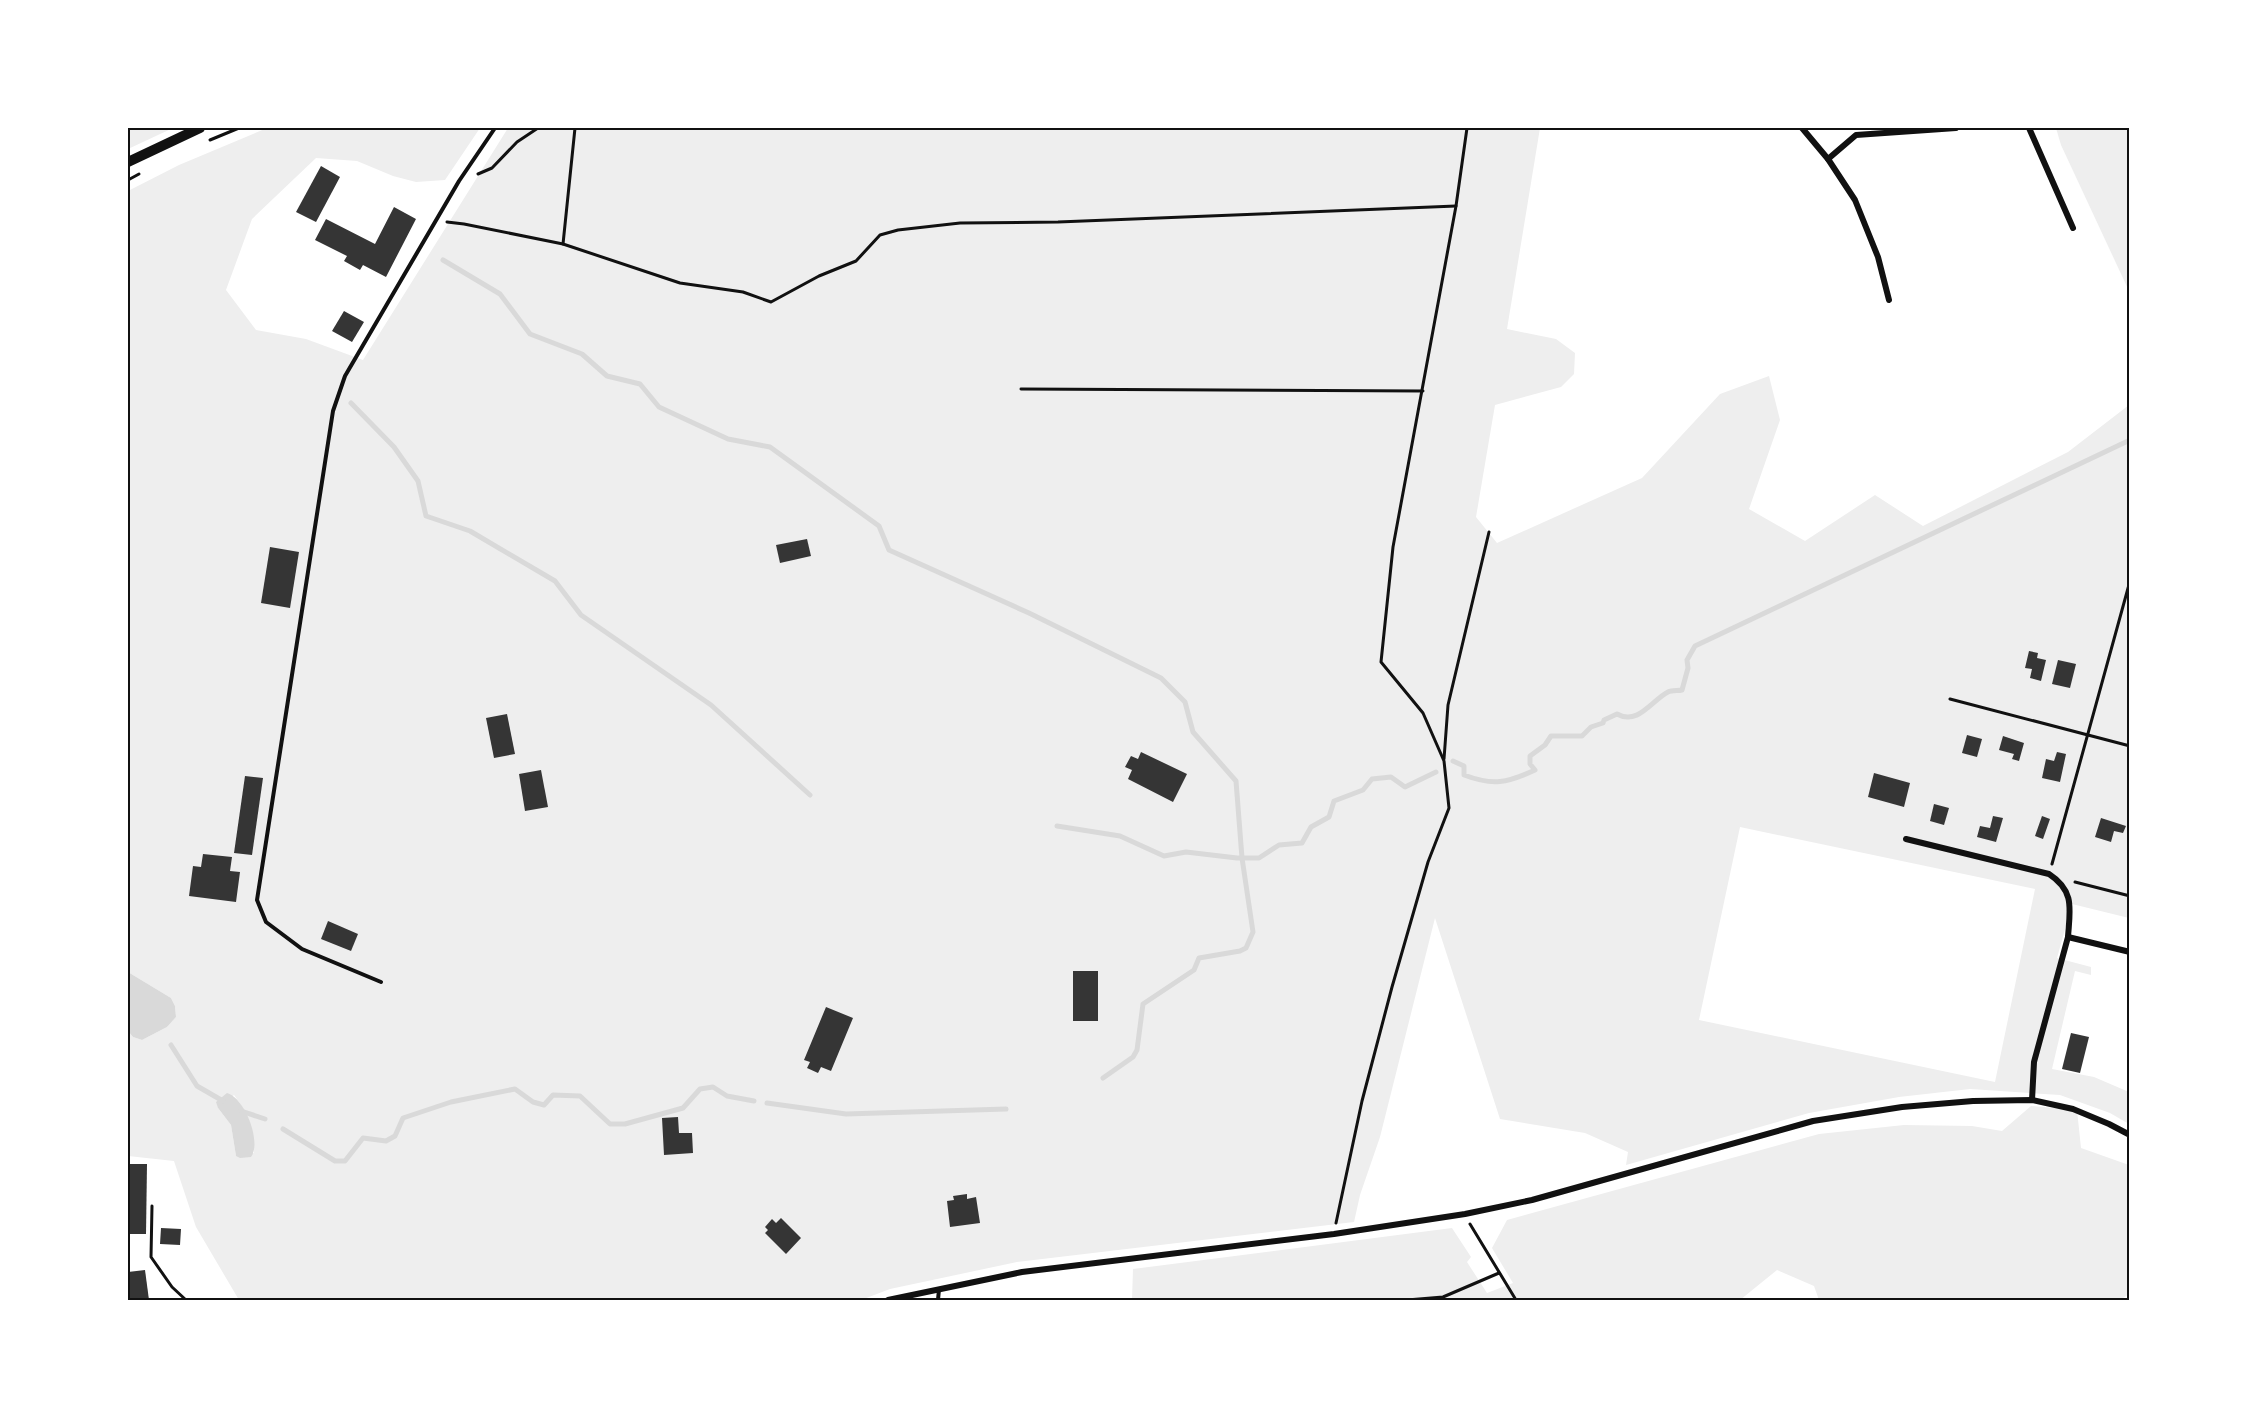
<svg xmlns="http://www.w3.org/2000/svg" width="2257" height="1428" font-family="'Titillium Web',sans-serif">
<rect width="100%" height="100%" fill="#fff"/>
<!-- green -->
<g fill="#eee" fill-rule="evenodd">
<polygon points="128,128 173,128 128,149"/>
<path d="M267 128H480L445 180 416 182 393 176 357 161 316 158 252 219 226 290 256 330 306 339 363 360 508 128H1540L1507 329 1556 339 1575 353 1574 374 1561 387 1495 405 1476 517 1497 543 1642 478 1720 394 1769 376 1780 420 1749 509 1805 541 1875 495 1923 526 2068 452 2129 405V918L2072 904 2057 958 2091 967V975L2075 971 2052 1069 2094 1077 2129 1092V1124L2110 1113 2060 1095 1970 1089 1899 1097 1809 1113 1626 1165 1628 1152 1585 1133 1500 1119 1435 918 1380 1137 1360 1195 1354 1222 1017 1262 890 1289 861 1300H239L196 1227 174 1161 128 1156V1031L133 1037 142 1040 167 1027 176 1017 175 1006 171 998 128 972V191L179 165ZM1740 827 2035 889 1995 1082 1699 1020ZM234 1095C249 1115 254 1128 254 1153L236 1156 231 1125 218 1108Z"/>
<polygon points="2056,128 2129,128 2129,291 2061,145"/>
<polygon points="2031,1106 2077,1110 2081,1148 2129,1165 2129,1294 2120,1300 1819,1300 1814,1286 1777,1270 1740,1300 1132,1300 1133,1269 1452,1228 1471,1257 1467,1262 1487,1293 1513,1283 1492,1248 1507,1220 1819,1134 1904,1125 1972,1126 2002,1131"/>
</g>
<!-- water -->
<g fill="#d9d9d9">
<polygon points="128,972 171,998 175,1006 176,1017 167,1027 142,1040 133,1037 128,1031"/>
<path d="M227 1093C245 1098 262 1142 251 1157L240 1158 236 1156 231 1125 218 1108 216 1102Z"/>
</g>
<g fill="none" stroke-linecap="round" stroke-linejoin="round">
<!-- stream -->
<g stroke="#d9d9d9" stroke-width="5">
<polyline points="443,260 500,294 530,334 582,354 607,376 640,384 659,407 728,439 770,447 879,526 889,550 1029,613 1161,678 1185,702 1193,732 1236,781 1242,858 1253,932 1246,948 1240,951 1199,958 1194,970 1143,1004 1137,1050 1133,1057 1103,1078"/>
<polyline points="351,403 394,447 418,481 426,516 470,531 555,581 581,615 711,705 810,795"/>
<path d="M1453 761 1464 766V775C1493 786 1507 783 1535 770L1530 764V756L1545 745 1551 736H1582L1591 727 1603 723 1604 720 1617 714C1638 726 1652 700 1668 692 1672 690 1678 691 1682 690L1688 668 1687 660 1695 646 2130 440"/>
<polyline points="1057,826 1120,836 1164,856 1186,852 1237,858 1259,858 1279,845 1302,843 1311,827 1329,817 1334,801 1363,790 1372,779 1391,777 1405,787 1436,772"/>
<polyline points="171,1045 197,1086 223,1101"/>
<polyline points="767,1103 846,1114 1006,1109"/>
<polyline points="241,1111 265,1119"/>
<polyline points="283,1129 335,1161 345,1161 363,1138 386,1141 395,1136 403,1118 451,1102 515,1089 533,1102 544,1105 553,1095 580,1096 610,1124 625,1124 683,1108 700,1089 713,1087 727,1096 754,1101"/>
</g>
</g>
<!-- building -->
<g fill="#353535">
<polygon points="321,166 340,177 316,222 296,212"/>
<polygon points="394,207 416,219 386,277 363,265 360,270 344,261 347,256 315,240 326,219 375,244"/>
<polygon points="344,311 364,322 352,342 332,331"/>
<polygon points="807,539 811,556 780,563 776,545"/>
<polygon points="270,547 299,552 290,608 261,603"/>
<polygon points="2029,651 2038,653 2037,658 2046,660 2041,681 2030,678 2032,669 2025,668"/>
<polygon points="2058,660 2076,664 2070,688 2052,684"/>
<polygon points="507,714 515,754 494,758 486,718"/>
<polygon points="1967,735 1982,739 1977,757 1962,753"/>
<polygon points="2003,736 2024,743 2019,761 2012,759 2014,754 1999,750"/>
<polygon points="1141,752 1187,774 1173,802 1128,779 1132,770 1125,767 1131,756 1138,759"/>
<polygon points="2057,752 2066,754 2060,782 2042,778 2046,759 2054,761"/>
<polygon points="541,770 548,807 525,811 519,774"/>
<polygon points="1874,773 1910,783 1904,807 1868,797"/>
<polygon points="245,776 263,778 252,855 234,853"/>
<polygon points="1934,804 1949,808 1944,825 1930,821"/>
<polygon points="1993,816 2003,818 1996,842 1977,837 1980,826 1990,828"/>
<polygon points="2042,816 2050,819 2043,839 2035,836"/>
<polygon points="2101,818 2126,826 2123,833 2114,831 2111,842 2095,837"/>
<polygon points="203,854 232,857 230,871 240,872 236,902 189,896 193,866 201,867"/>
<polygon points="328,921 358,934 351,951 321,939"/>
<rect x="1073" y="971" width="25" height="50"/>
<polygon points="826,1007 853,1018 831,1071 821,1067 818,1073 807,1068 810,1062 804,1060"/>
<polygon points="2071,1033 2089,1037 2080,1073 2062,1069"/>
<polygon points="678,1117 679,1133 692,1133 693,1153 664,1155 662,1118"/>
<polygon points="128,1164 147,1164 146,1234 128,1234"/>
<polygon points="967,1194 967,1199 976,1197 980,1223 950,1227 947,1201 954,1200 953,1196"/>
<polygon points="781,1218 801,1238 786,1254 765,1233 768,1230 765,1227 772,1219 776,1223"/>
<polygon points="161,1228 181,1229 180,1245 160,1244"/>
<polygon points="145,1270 149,1300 128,1300 128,1272"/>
</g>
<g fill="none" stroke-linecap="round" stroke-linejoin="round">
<!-- path -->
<g stroke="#111" stroke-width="3">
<polyline points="210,140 239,128"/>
<polyline points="478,174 492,168 517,142 538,128"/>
<polyline points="128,180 139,174"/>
<polyline points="447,222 464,224 563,244 680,283 743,292 771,302 819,276 856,261 880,235 898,230 960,223 1058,222 1456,206"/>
<polyline points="563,244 575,128"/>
<polyline points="1021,389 1423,391"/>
<polyline points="1950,699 2130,746"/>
<polyline points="1444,759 1448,705 1489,532"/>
<polyline points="2052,864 2130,581"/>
<polyline points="2075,882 2130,896"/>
<polyline points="152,1206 151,1257 172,1287 186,1300"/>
<polyline points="1336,1223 1362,1101 1392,987 1428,862 1449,808 1444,761 1423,713 1381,662 1393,547 1456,206 1467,128"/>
<polyline points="1470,1224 1516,1300"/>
<polyline points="1407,1300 1443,1297 1499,1273"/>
</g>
<!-- service -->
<g stroke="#111" stroke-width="4">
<polyline points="381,982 302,949 266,922 257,900 333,411 345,376 459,181 495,128"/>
<polyline points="938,1300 939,1289"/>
</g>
<!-- minor -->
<g stroke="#111" stroke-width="6">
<polyline points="1802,128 1828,159 1855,200 1878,257 1889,300"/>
<polyline points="2029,128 2073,228"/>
<polyline points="1828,159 1856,135 1956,128"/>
<path d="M1906 839 2049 874C2075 891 2070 909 2068 937"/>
<polyline points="2032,1100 2034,1062 2068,937 2130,952"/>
<polyline points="888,1300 1022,1272 1334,1234 1465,1214 1532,1200 1813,1121 1902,1107 1973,1101 2032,1100 2073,1109 2109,1124 2130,1135"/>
</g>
<!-- secondary -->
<polyline stroke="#111" stroke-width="10" points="128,162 200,128"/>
</g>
<!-- border -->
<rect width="2257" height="1428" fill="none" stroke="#ffffff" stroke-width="258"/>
<rect x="129" y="129" width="1999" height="1170" fill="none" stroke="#111" stroke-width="2"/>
</svg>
